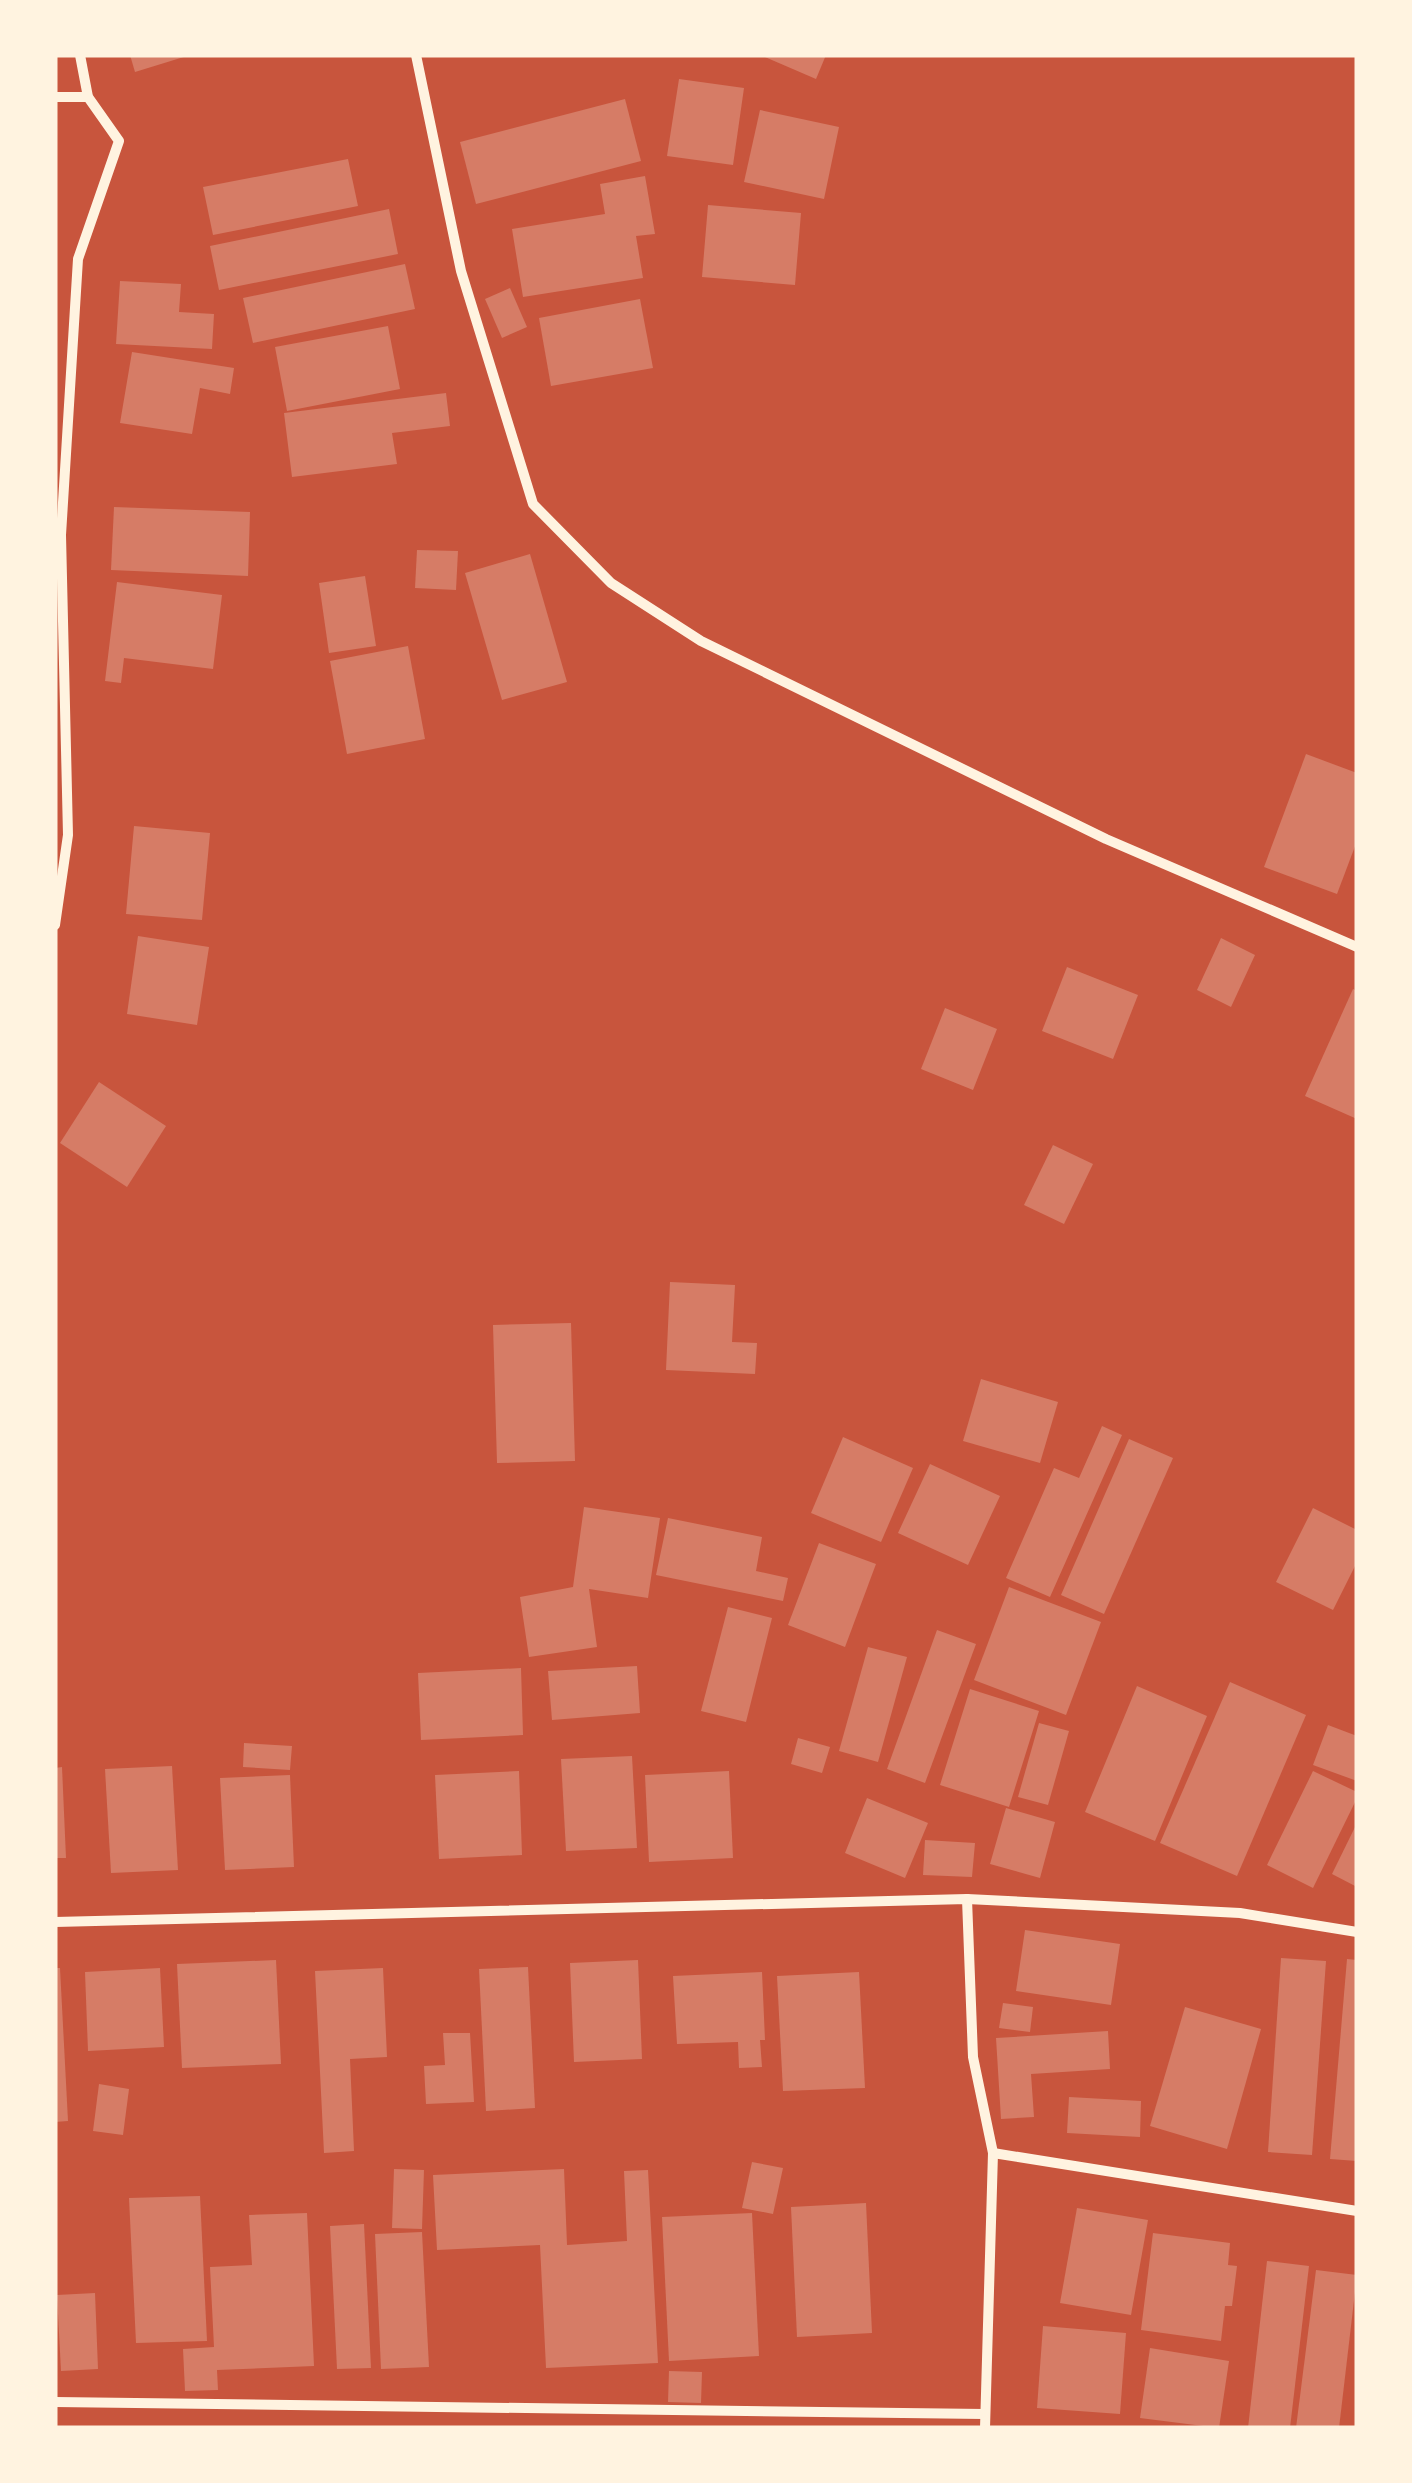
<svg xmlns="http://www.w3.org/2000/svg" width="1412" height="2483" font-family="'IBM Plex Sans',sans-serif">
<rect width="100%" height="100%" fill="#c8553d"/>
<!-- building -->
<g fill="#d67c66">
<polygon points="130,55 187,55 187,56 135,72"/>
<polygon points="760,55 826,55 816,79"/>
<polygon points="679,79 744,88 733,165 667,156"/>
<polygon points="625,99 641,161 476,204 460,142"/>
<polygon points="760,110 839,127 824,199 744,182"/>
<polygon points="348,159 358,206 213,235 203,187"/>
<polygon points="645,176 655,234 636,236 643,278 523,297 512,229 605,214 600,184"/>
<polygon points="708,205 801,213 795,285 702,277"/>
<polygon points="389,209 398,254 219,290 210,246"/>
<polygon points="405,264 415,309 253,343 243,298"/>
<polygon points="120,281 181,284 179,312 214,314 212,349 116,344"/>
<polygon points="510,288 527,327 502,338 485,299"/>
<polygon points="640,299 653,368 551,386 539,318"/>
<polygon points="388,326 400,389 287,411 275,347"/>
<polygon points="132,352 234,368 230,394 200,388 192,434 120,423"/>
<polygon points="446,393 450,426 392,433 397,464 292,477 284,413"/>
<polygon points="114,507 250,512 248,576 111,570"/>
<polygon points="417,550 458,551 456,590 415,588"/>
<polygon points="530,554 567,682 502,700 465,573"/>
<polygon points="365,576 376,646 329,653 319,583"/>
<polygon points="117,582 222,595 213,669 124,658 121,683 105,681"/>
<polygon points="408,646 425,739 347,754 330,661"/>
<polygon points="1306,754 1357,773 1357,841 1337,894 1264,867"/>
<polygon points="134,826 210,833 202,920 126,914"/>
<polygon points="138,936 209,947 197,1025 127,1014"/>
<polygon points="1221,938 1255,955 1231,1007 1197,990"/>
<polygon points="1067,967 1138,995 1113,1059 1042,1031"/>
<polygon points="1353,989 1357,991 1357,1119 1305,1096"/>
<polygon points="945,1008 997,1029 973,1090 921,1069"/>
<polygon points="99,1082 166,1126 127,1187 60,1143"/>
<polygon points="1053,1145 1093,1164 1064,1224 1024,1205"/>
<polygon points="670,1282 735,1285 732,1342 757,1343 755,1374 666,1370"/>
<polygon points="571,1323 575,1461 497,1463 493,1325"/>
<polygon points="981,1379 1058,1402 1040,1463 963,1441"/>
<polygon points="1102,1426 1122,1435 1050,1597 1006,1578 1054,1468 1079,1478"/>
<polygon points="843,1437 913,1468 881,1542 811,1513"/>
<polygon points="1129,1439 1173,1458 1104,1614 1061,1595"/>
<polygon points="930,1464 1000,1496 968,1565 898,1533"/>
<polygon points="584,1507 660,1518 648,1598 589,1589 597,1647 529,1657 520,1597 573,1587"/>
<polygon points="1313,1508 1357,1530 1357,1562 1333,1610 1276,1582"/>
<polygon points="668,1518 762,1537 756,1571 788,1578 783,1601 656,1575"/>
<polygon points="819,1543 876,1564 845,1647 788,1625"/>
<polygon points="1009,1587 1101,1622 1066,1715 974,1680"/>
<polygon points="728,1607 772,1618 746,1722 701,1711"/>
<polygon points="937,1630 976,1644 925,1783 887,1769"/>
<polygon points="868,1647 907,1657 878,1762 839,1751"/>
<polygon points="637,1666 640,1713 552,1720 548,1671"/>
<polygon points="521,1668 523,1735 421,1740 418,1673"/>
<polygon points="1230,1682 1306,1715 1237,1876 1160,1843"/>
<polygon points="1137,1686 1207,1716 1155,1841 1085,1812"/>
<polygon points="970,1689 1039,1711 1009,1807 940,1785"/>
<polygon points="1039,1723 1069,1731 1048,1805 1018,1797"/>
<polygon points="1328,1725 1357,1736 1357,1781 1313,1765"/>
<polygon points="798,1738 830,1747 822,1773 791,1764"/>
<polygon points="244,1743 292,1746 290,1770 243,1767"/>
<polygon points="632,1756 637,1848 566,1851 561,1759"/>
<polygon points="172,1766 178,1870 111,1873 105,1769"/>
<polygon points="62,1767 66,1858 55,1858 55,1768"/>
<polygon points="519,1771 522,1855 439,1859 435,1775"/>
<polygon points="729,1771 733,1858 649,1862 645,1775"/>
<polygon points="1313,1771 1357,1792 1357,1798 1313,1888 1267,1865"/>
<polygon points="290,1775 294,1867 225,1870 220,1778"/>
<polygon points="867,1798 928,1823 905,1878 845,1853"/>
<polygon points="1006,1808 1055,1822 1040,1878 990,1864"/>
<polygon points="1357,1823 1357,1887 1332,1874"/>
<polygon points="925,1840 975,1843 972,1877 923,1875"/>
<polygon points="1025,1930 1120,1944 1111,2005 1016,1991"/>
<polygon points="1281,1958 1326,1961 1312,2155 1268,2152"/>
<polygon points="1347,1959 1357,1960 1357,2161 1330,2159"/>
<polygon points="276,1960 281,2064 182,2068 177,1964"/>
<polygon points="638,1960 642,2059 574,2062 570,1963"/>
<polygon points="528,1967 535,2108 486,2111 479,1969"/>
<polygon points="55,1968 60,1968 68,2121 55,2122"/>
<polygon points="160,1968 164,2047 88,2051 85,1972"/>
<polygon points="383,1968 387,2057 350,2059 354,2151 324,2153 315,1971"/>
<polygon points="762,1972 765,2040 760,2040 762,2067 739,2068 738,2042 677,2044 673,1976"/>
<polygon points="859,1972 865,2088 783,2091 777,1976"/>
<polygon points="1003,2003 1033,2007 1030,2032 999,2028"/>
<polygon points="1185,2007 1261,2029 1227,2149 1150,2126"/>
<polygon points="1108,2031 1110,2069 1031,2074 1034,2117 1001,2119 996,2038"/>
<polygon points="443,2033 470,2033 474,2102 426,2104 424,2066 445,2065"/>
<polygon points="99,2084 129,2089 123,2135 93,2131"/>
<polygon points="1069,2097 1141,2101 1140,2137 1067,2133"/>
<polygon points="752,2162 783,2168 773,2214 742,2208"/>
<polygon points="394,2169 424,2170 422,2229 392,2228"/>
<polygon points="564,2169 567,2245 627,2241 624,2171 648,2170 658,2363 546,2368 540,2245 437,2250 433,2175"/>
<polygon points="200,2196 207,2341 136,2343 129,2198"/>
<polygon points="866,2203 872,2333 797,2337 791,2207"/>
<polygon points="1077,2208 1148,2220 1131,2315 1060,2303"/>
<polygon points="307,2213 314,2366 217,2370 218,2390 185,2391 183,2349 214,2347 210,2267 252,2265 249,2215"/>
<polygon points="752,2213 759,2356 669,2361 662,2217"/>
<polygon points="364,2224 371,2368 337,2369 330,2226"/>
<polygon points="422,2232 429,2367 381,2369 375,2234"/>
<polygon points="1153,2233 1230,2243 1228,2265 1237,2266 1232,2306 1225,2306 1221,2341 1141,2330"/>
<polygon points="1267,2261 1309,2266 1290,2428 1248,2428"/>
<polygon points="1316,2270 1357,2275 1339,2428 1296,2428"/>
<polygon points="95,2293 98,2369 61,2371 57,2295"/>
<polygon points="1043,2326 1126,2333 1120,2414 1037,2408"/>
<polygon points="1150,2348 1229,2361 1219,2428 1140,2418"/>
<polygon points="669,2371 702,2372 701,2403 668,2402"/>
</g>
<g fill="none" stroke-linecap="round" stroke-linejoin="round">
<!-- minor -->
<g stroke="#fff3e0" stroke-width="10">
<polyline points="416,55 461,271 533,504 611,583 701,641 1106,839 1357,947"/>
<polyline points="55,97 88,97"/>
<polyline points="55,925 68,835 61,535 78,259 119,141 88,97 80,55"/>
<polyline points="967,1899 973,2057 993,2153 985,2428"/>
<polyline points="55,1922 967,1899 1240,1913 1357,1932"/>
<polyline points="993,2153 1357,2211"/>
<polyline points="55,2402 984,2414"/>
</g>
</g>
<!-- border -->
<rect width="1412" height="2483" fill="none" stroke="#fff3e0" stroke-width="115"/>
</svg>
